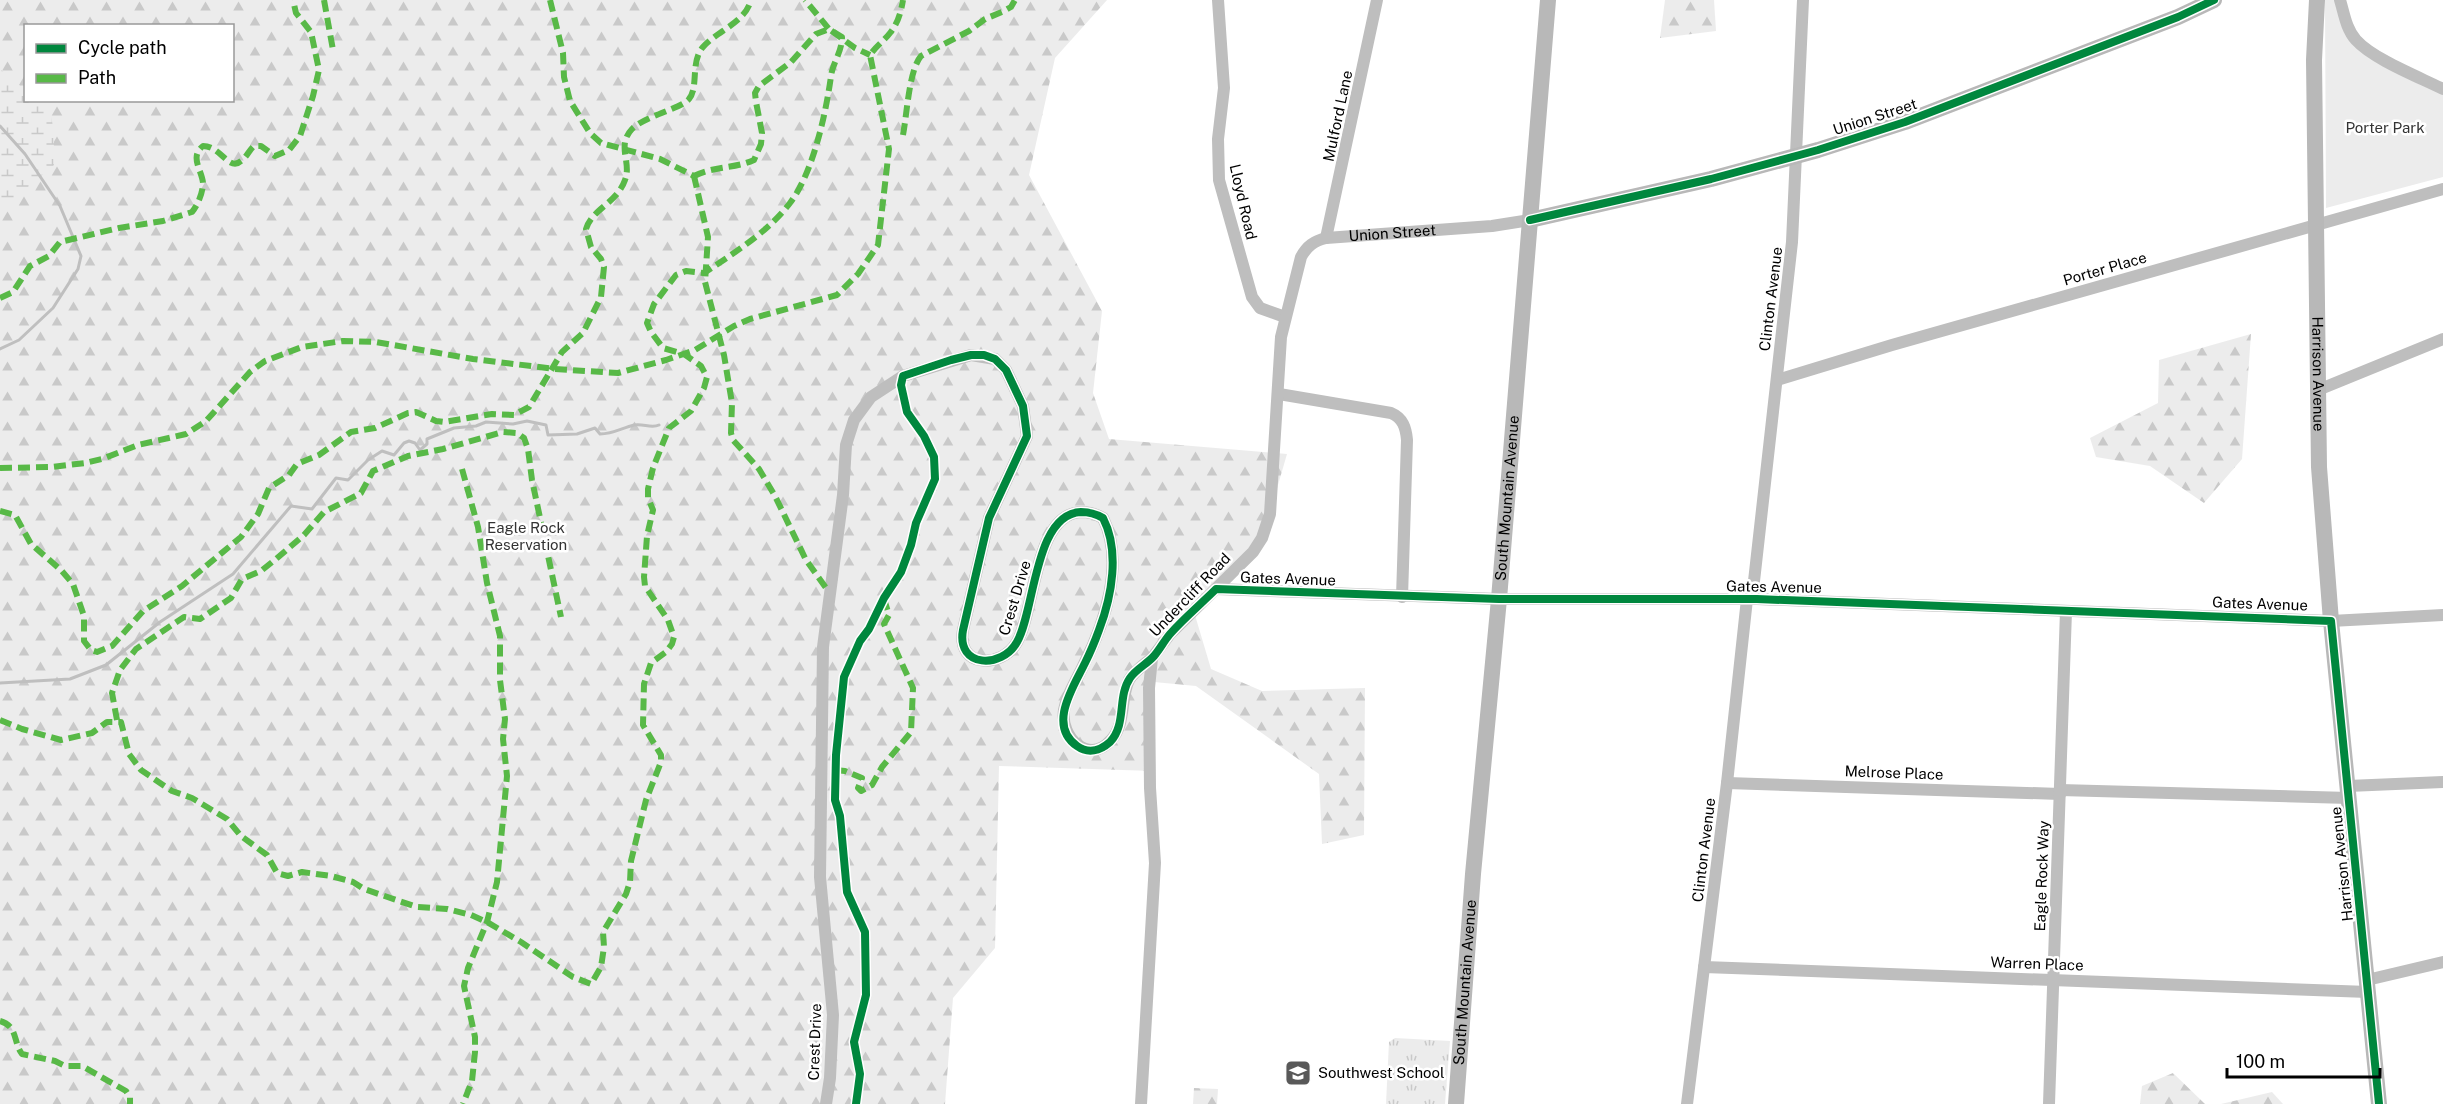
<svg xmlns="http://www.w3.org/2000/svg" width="2443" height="1104" font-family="'Public Sans',sans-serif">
<defs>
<pattern id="grass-tufts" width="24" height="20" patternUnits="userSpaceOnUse" patternTransform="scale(1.5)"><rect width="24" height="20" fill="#ececec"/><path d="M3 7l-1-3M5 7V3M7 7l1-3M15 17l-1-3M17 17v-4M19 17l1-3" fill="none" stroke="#c9c9c9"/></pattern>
<pattern id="forest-firs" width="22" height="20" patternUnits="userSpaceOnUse" patternTransform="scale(1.5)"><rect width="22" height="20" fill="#ececec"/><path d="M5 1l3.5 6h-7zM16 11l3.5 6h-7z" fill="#c9c9c9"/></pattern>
<pattern id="wetland-marsh" width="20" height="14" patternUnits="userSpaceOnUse" patternTransform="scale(1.5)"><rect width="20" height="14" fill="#ececec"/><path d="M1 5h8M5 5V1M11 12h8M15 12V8" fill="none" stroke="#c9c9c9"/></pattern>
</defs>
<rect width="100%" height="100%" fill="#fff"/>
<!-- grass -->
<polygon fill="url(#grass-tufts)" points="1395,1038 1450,1041 1445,1104 1386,1104 1389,1042"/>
<!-- forest -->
<g fill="url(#forest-firs)" fill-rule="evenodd">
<path d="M0 0H1107L1055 58 1029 175 1102 311 1093 393 1109 439 1287 454 1262 540 1192 605 1211 669 1262 691 1365 688 1364 835 1322 844 1319 774 1196 686 1154 682 1153 771 999 766 995 948 953 998 945 1104H0ZM26 26H232V100H26Z"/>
<polygon points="1665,0 1714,0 1716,31 1660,38"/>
<polygon points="2251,334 2242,459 2204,503 2150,466 2096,457 2090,438 2158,403 2159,360"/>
<polygon points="2173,1073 2205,1104 2140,1104 2142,1086"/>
<polygon points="1194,1088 1218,1089 1217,1104 1193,1104"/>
<polygon points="2272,1092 2283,1104 2221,1104"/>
</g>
<!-- wetland -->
<path fill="url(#wetland-marsh)" d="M0 69 25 90 26 100C30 100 36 100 40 102 58 111 53 148 54 165L30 185 19 198 0 201Z"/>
<!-- park -->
<polygon fill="#ececec" points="2325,0 2337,0 2365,48 2443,89 2443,177 2326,208"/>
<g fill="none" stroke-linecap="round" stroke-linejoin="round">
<!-- stream -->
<g stroke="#bfbfbf" stroke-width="3">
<polyline points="0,126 25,154 60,206 81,256 78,269 53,308 19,340 0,349"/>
<path d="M0 683 70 679 106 665 160 622 233 574 291 506 312 509 336 478 348 480 368 460 382 451 394 455 404 443 409 441 415 443 420 450 427 444V439L454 428 476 426 486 422 513 424 527 421 546 425 548 435 577 434 595 428 600 434C613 434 622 428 634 425 643 423 651 429 659 425"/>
</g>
<!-- street -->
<g stroke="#bebebe" stroke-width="12">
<polyline points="1218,0 1224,88 1218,139 1219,180 1252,297 1260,308 1285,317"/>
<path d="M2340 0C2344 13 2346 29 2356 40 2373 59 2419 77 2443 89"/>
<polyline points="1326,238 1377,0"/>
<polyline points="1777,380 1892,345 2443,189"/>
<polyline points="2318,390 2443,339"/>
<path d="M1279 394 1391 413C1403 418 1406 428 1407 440L1402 597"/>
<polyline points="1216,589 1499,599 1757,599 2331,621 2443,615"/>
<polyline points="1752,599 1792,242 1803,0"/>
<polyline points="1727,783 2060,794"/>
<polyline points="2348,786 2443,782"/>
<polyline points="2060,790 2349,798"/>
<polyline points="1704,967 2368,992"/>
<polyline points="2367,980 2443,962"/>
<path d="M826 1104 830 1078 833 1015 820 877 823 647 843 495 846 445 854 420 871 397 903 376 971 355 995 359 1006 370 1023 406 1027 436 989 518 963 630C956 668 1002 669 1017 642 1035 611 1034 514 1081 512 1089 512 1096 514 1103 518 1125 562 1105 623 1084 664 1077 680 1067 693 1064 710 1060 738 1089 765 1111 740 1126 724 1120 699 1129 680 1134 671 1145 664 1152 658"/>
<path id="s1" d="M1141 1104 1155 863 1150 788 1149 688 1152 658 1170 634 1253 552 1262 538 1270 514 1281 337 1301 257C1307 246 1314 241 1326 238L1492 226 1530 220"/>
<polyline points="1687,1104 1727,783 1747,599"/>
<polyline points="2049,1104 2066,611"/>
</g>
<!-- secondary -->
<g stroke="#b8b8b8" stroke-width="16">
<path id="s2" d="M2317 0 2314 60 2319 467 2331 621 2379 1104"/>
<polyline points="1530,220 1711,179 1818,150 1905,122 2178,17 2214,0"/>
<path id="s3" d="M1456 1104 1473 874 1499 599 1548 0"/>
</g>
<!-- quiet -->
<g stroke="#58b947" stroke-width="6" stroke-dasharray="12 6" stroke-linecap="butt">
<polyline points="324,0 333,50"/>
<polyline points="550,0 563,53 564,77 570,101 590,133 601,143 660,159 694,176"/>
<path d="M903 135C907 114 909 70 921 56L969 31 985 19 1002 12 1011 7 1015 0"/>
<polyline points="694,176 708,237 705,282 724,355 732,403 731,433 733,440 759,469 775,496 806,560 829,592"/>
<path d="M694 176C713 166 734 169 754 160L761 144 762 133 756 102 755 93 759 86 791 62 816 34 829 29 855 48 870 55"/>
<path d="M0 298 13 292 30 266 49 256 60 242 119 228 163 221 192 212C198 205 203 192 203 183 202 170 189 157 203 146 221 146 229 172 241 161 247 157 249 150 254 146H261L275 156 289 150 300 136 313 96 319 70 311 32 296 13 293 0"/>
<path d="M0 468 52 467 85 463 102 459 138 445 186 434 206 421 250 372 265 361 302 347 343 341 376 342 473 359 555 369 618 373 666 360 695 350 734 326 750 319 837 295 858 274 878 245 889 149 870 55C876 46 884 41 890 33 898 23 901 12 903 0"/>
<polyline points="462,469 478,527 487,583 500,636 500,680 505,719 503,739 507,776 497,882 487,922 468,968 464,986 475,1037 475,1052 472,1081 463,1104"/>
<path d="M0 511 15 515 31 544 61 570 73 584 84 616V641L91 650 97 652 112 646 143 611 182 586 241 537 258 514 269 488 289 475 297 464 319 455 351 432 375 428 408 413 416 412 436 421 444 422 492 414 514 415 529 407 562 352 583 333 601 297 604 267 601 259 591 247 586 229C592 209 617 203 625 180 632 162 616 146 632 129 645 116 682 108 689 99 699 87 690 62 703 47 718 30 745 23 751 0"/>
<path d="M0 720 22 729 61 740 92 733 107 722H121L129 754 141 770 172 791 192 798 227 819 241 836 267 855 277 873 288 876 302 872 331 876 353 882 364 889 417 907 447 909 471 915 487 922 521 942 573 977 591 984 601 967 604 947 603 932 626 894 630 882 631 861 646 800 661 762V755L643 725 644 684 651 663 666 652 672 644 674 637 668 620 645 586 644 577 647 536 653 510 648 498V489L653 468 669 428 691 411 704 388 707 377 701 366 684 354 663 348 651 332 647 323 654 304 676 275 686 271 704 273C734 253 768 232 790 203 813 173 826 113 831 76 833 62 842 52 842 37L829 29 805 0"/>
<polyline points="117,720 112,693 120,670 136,649 184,617 200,619 231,598 242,579 261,571 276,559 304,535 324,512 361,493 373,471 408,456 443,449 503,432 517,433 524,438 528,449 532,480 561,617"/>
<polyline points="835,770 845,771 862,778 858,788 861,791 872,785 882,767 911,732 913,688 884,624 889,615 884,599"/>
<path d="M0 1021C18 1026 13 1042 22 1054L55 1061 65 1066H82L126 1091 130 1097V1104"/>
</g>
<defs>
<g id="cycleway">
<polyline points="1530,220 1711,179 1818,150 1905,122 2178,17 2214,0"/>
<path d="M856 1104 860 1074 854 1042 866 995 865 932 847 892 840 816 835 800 836 755 844 677 860 641 869 629 884 598 901 572 911 545 916 523 935 479 934 457 924 436 907 412 901 385 903 376 951 360 971 355H984L995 359 1006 370 1023 406 1027 436 989 518 963 630C956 668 1002 669 1017 642 1035 611 1034 514 1081 512 1089 512 1096 514 1103 518 1120 551 1112 596 1099 630 1095 641 1090 653 1085 663 1074 686 1047 725 1077 746 1088 754 1100 751 1110 742 1127 724 1117 697 1130 678 1136 669 1147 664 1154 656 1160 649 1164 641 1170 634 1184 618 1201 604 1216 589L1499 599H1757L2331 621 2379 1104"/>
</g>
</defs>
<!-- cycleway casing -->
<use href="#cycleway" stroke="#fff" stroke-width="11"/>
<!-- cycleway -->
<use href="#cycleway" stroke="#00873e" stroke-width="8"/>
</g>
<!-- icons -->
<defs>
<symbol id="school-square" viewBox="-11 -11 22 22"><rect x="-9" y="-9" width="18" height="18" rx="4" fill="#595959" stroke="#fff"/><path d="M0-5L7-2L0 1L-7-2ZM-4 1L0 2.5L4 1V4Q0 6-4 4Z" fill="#fff"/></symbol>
</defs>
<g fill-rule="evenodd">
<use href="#school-square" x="1283" y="1058" width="30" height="30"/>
</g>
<g text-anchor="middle" stroke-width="5" stroke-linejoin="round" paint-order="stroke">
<!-- street labels -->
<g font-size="15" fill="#000" stroke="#fff">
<text transform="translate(1338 116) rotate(-78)" y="5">Mulford Lane</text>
<text transform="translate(1875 117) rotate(-18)" y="5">Union Street</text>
<text transform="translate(1243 202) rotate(77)" y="5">Lloyd Road</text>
<text dy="5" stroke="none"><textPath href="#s1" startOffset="994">Union Street</textPath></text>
<text transform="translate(2105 269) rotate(-16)" y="5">Porter Place</text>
<text transform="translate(1771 299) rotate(-83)" y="5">Clinton Avenue</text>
<text dy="5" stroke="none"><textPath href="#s2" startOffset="374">Harrison Avenue</textPath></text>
<text dy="5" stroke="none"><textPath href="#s3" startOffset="608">South Mountain Avenue</textPath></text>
<text transform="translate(1288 579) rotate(2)" y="5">Gates Avenue</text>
<text transform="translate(1774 587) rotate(1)" y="5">Gates Avenue</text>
<text transform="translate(1190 595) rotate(-46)" y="5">Undercliff Road</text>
<text transform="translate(1015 598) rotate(-73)" y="5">Crest Drive</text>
<text transform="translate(2260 604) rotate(2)" y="5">Gates Avenue</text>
<text transform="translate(1894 773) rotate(2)" y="5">Melrose Place</text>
<text transform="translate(1704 850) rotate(-83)" y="5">Clinton Avenue</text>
<text transform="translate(2342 864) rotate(-96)" y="5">Harrison Avenue</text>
<text transform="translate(2042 876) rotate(-88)" y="5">Eagle Rock Way</text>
<text transform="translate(2037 964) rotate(2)" y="5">Warren Place</text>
<text dy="5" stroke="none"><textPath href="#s3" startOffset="122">South Mountain Avenue</textPath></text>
<text transform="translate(815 1042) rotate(-88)" y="5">Crest Drive</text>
</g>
<!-- park labels -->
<g font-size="15" fill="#333" stroke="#fff">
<text x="2385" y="133">Porter Park</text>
<text x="526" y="533">Eagle Rock<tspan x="526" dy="17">Reservation</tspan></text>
</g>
<!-- poi labels -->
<g font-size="15" fill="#000" stroke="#fff" text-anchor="start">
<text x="1318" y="1078">Southwest School</text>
</g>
</g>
<!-- legend -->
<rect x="24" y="24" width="210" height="78" fill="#ffffff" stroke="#999999" stroke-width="1.5"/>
<rect x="36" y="44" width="30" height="9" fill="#00873e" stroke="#999999" stroke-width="1.5"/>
<text x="78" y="54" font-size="18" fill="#000000">Cycle path</text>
<rect x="36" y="74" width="30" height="9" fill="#58b947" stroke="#999999" stroke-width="1.5"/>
<text x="78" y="84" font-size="18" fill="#000000">Path</text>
<!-- scale -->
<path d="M2227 1068v9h153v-9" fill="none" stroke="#000000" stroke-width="3"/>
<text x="2236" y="1068" font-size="18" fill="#000000" stroke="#ffffff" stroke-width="4.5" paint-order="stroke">100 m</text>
</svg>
